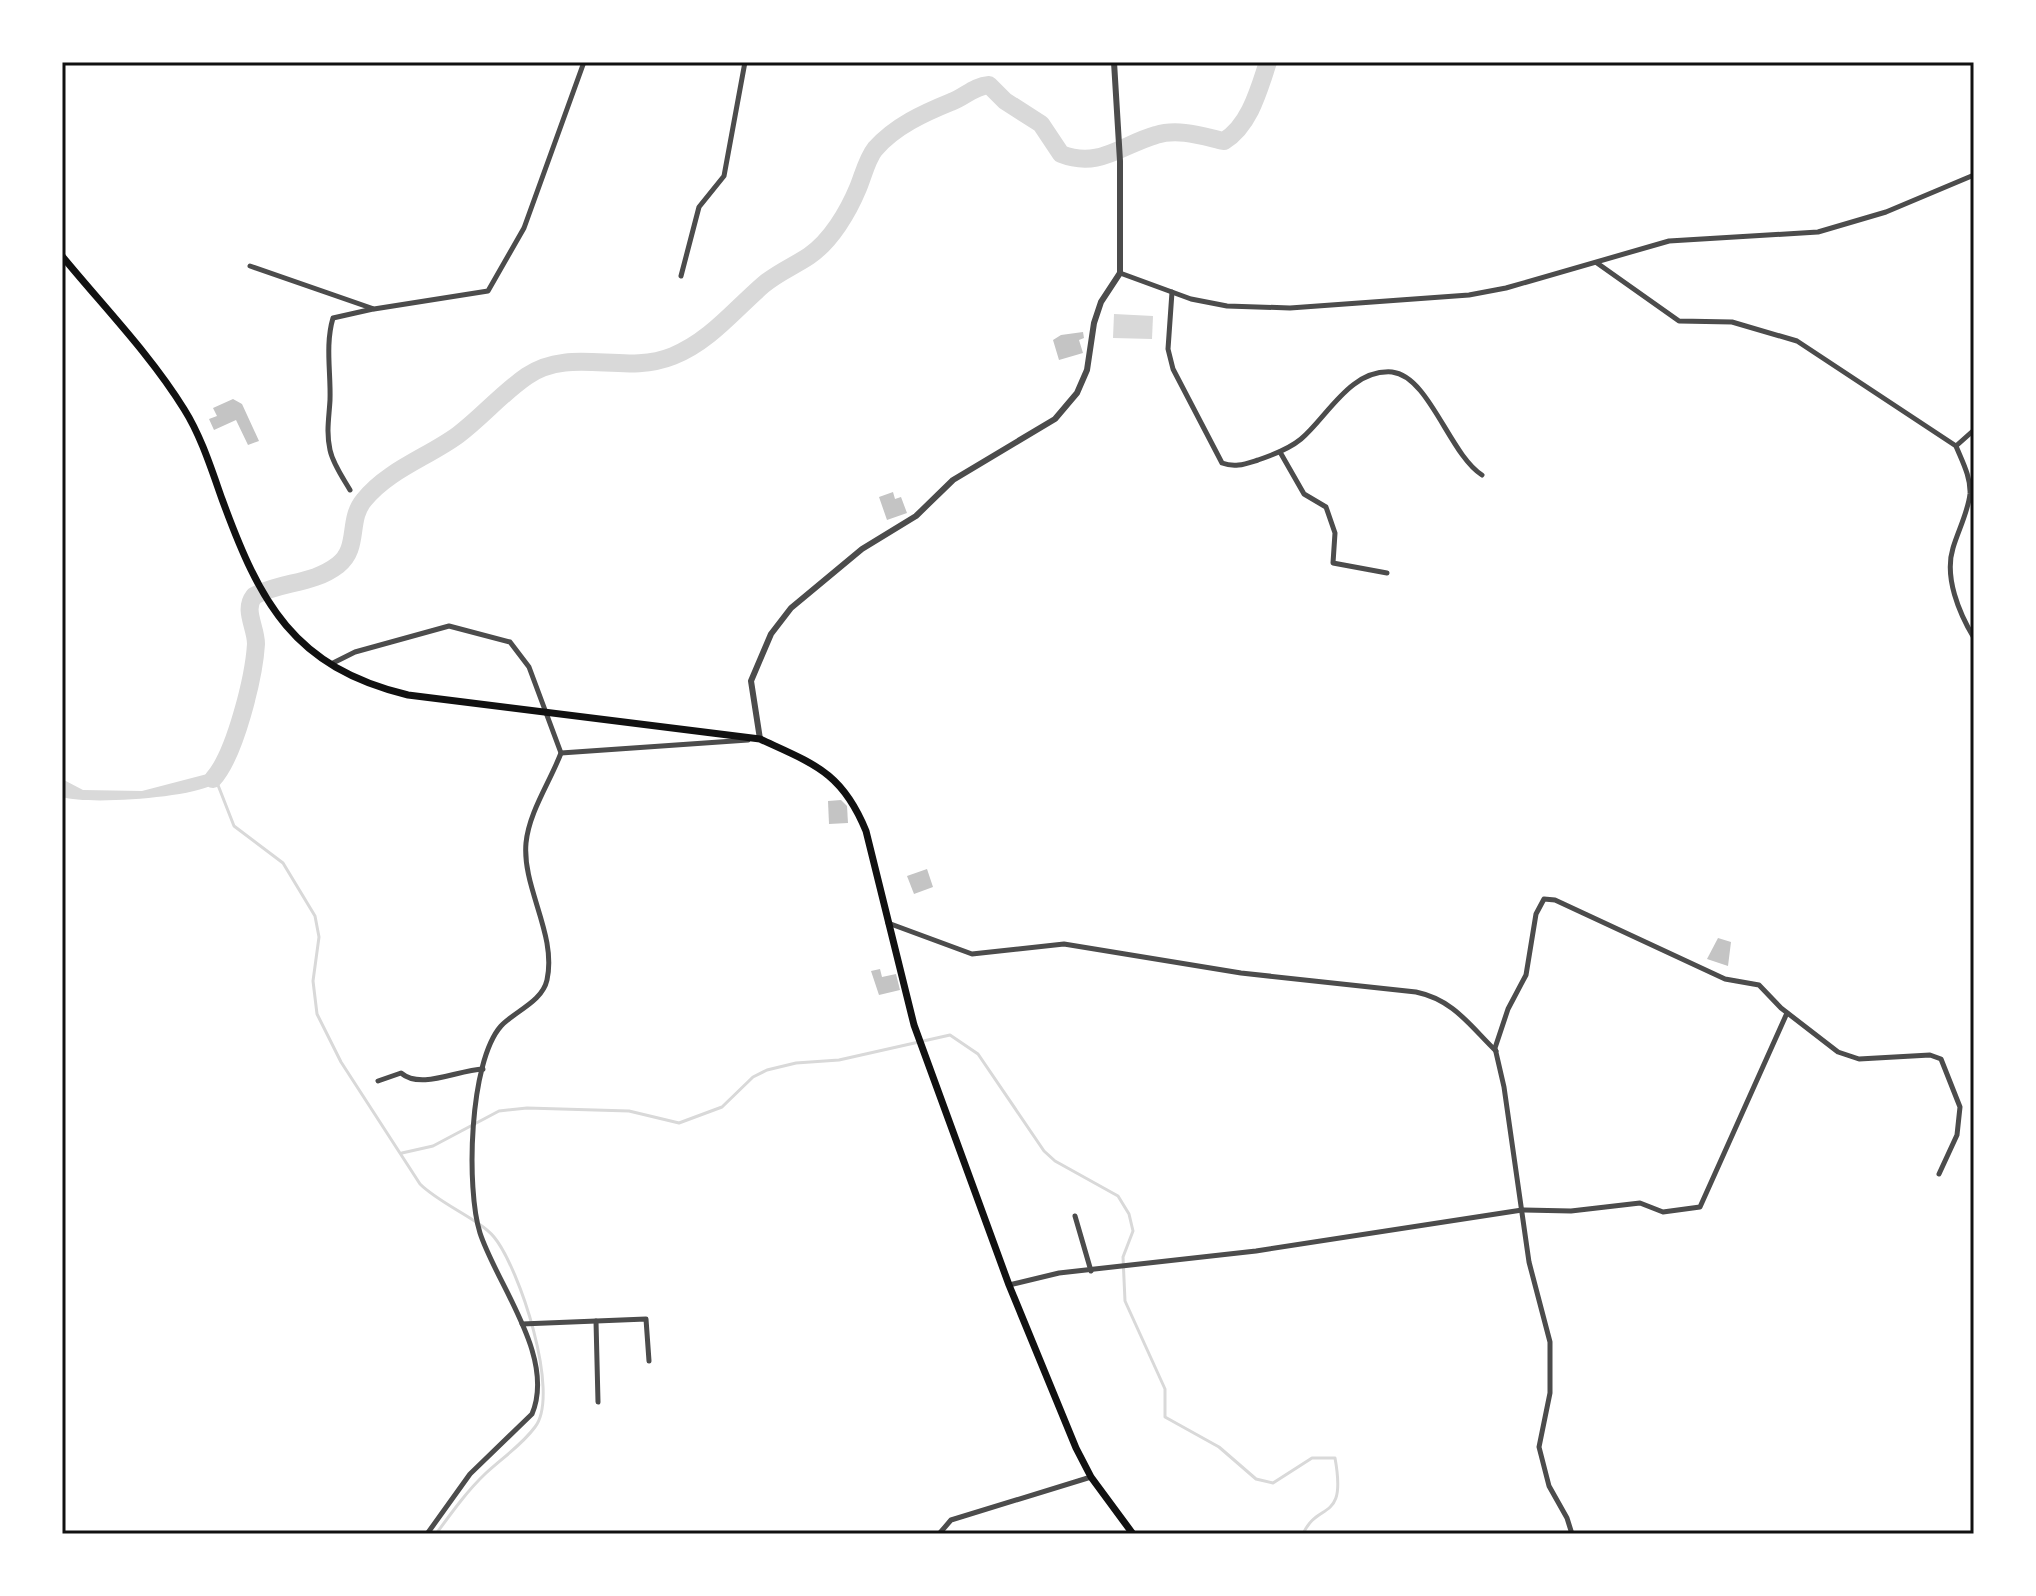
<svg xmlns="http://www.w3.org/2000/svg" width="2036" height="1596" font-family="Quicksand,sans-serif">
<rect width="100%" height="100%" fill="#fff"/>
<!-- water -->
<g fill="#d9d9d9">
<polygon points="1114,314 1153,316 1152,339 1113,338"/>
<path d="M224 757C223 766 220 781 212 785 188 798 88 805 62 797V779L83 790 142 791 211 773Z"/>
</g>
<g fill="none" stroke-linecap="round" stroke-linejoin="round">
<!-- stream -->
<g stroke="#d9d9d9" stroke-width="3">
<path d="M216 780 234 826 283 863 315 916 319 937 313 981 317 1014 341 1062 420 1184C440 1204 479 1219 494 1237 519 1267 561 1394 535 1427 522 1445 502 1458 486 1473 467 1491 452 1512 436 1534"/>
<path d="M402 1153 433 1146 499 1111 527 1108 629 1111 679 1123 722 1107 753 1077 767 1070 796 1063 839 1060 950 1035 978 1054 1044 1151 1055 1161 1118 1196 1129 1214 1133 1231 1123 1257 1125 1301 1165 1389V1417L1219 1447 1256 1479 1273 1483 1312 1458H1335C1347 1524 1318 1500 1303 1534"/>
</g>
<!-- river -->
<path stroke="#d9d9d9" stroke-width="18" d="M213 779C235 755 254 677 256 644 256 627 243 610 254 596 282 581 312 585 338 565 360 548 347 520 364 500 388 470 428 457 458 435 482 417 502 393 527 376 571 346 624 376 673 356 710 341 734 310 763 285 777 273 794 266 809 256 831 241 848 212 858 188 863 176 867 159 875 149 895 126 924 113 951 102 965 97 974 86 989 85L1005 101 1041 124 1061 154C1099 169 1121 145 1156 135 1178 128 1202 136 1224 141 1250 125 1259 89 1268 62"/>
</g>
<!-- building -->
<g fill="#c4c4c4">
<polygon points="1083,332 1084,338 1079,340 1083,353 1059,360 1053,340 1061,335"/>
<polygon points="233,399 242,404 259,441 248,445 236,420 214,430 209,419 217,416 213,408"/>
<polygon points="893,492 895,499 901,497 907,513 887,520 879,497"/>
<polygon points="841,800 847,806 848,823 829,824 828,801"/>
<polygon points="927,869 933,887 914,894 907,876"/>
<polygon points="1718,938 1731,942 1728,966 1707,959"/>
<polygon points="880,969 882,977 896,974 900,990 879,995 871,971"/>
</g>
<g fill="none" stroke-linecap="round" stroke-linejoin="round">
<!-- minor -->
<g stroke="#4c4c4c" stroke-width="5">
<path d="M1597 263 1679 321 1732 322 1797 341 1956 446C1962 461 1971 477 1970 494 1968 512 1958 531 1953 548 1944 577 1959 613 1974 638"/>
<polyline points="250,266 374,309 488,291 524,228 584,62"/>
<polyline points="1120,273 1191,299 1227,306 1290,308 1469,295 1506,288 1669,241 1818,232 1886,212 1974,175"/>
<polyline points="681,276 699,207 724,176 745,62"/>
<path d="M1172 292 1168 349 1173 369 1222 463C1235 468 1245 464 1258 460 1273 455 1289 449 1301 439 1328 416 1350 369 1392 372 1429 376 1450 455 1482 475"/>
<polyline points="1956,446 1974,430"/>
<polyline points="1280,452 1304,494 1326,507 1335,533 1333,563 1387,573"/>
<path d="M350 490C343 478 333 464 330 450 326 432 329 418 330 400 331 373 325 345 333 318L373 309"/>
<path d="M331 664 355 652 449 626 510 642 529 667 561 753C550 782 529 812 526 843 522 888 557 934 547 980 542 1002 515 1011 501 1026 469 1062 466 1189 480 1233 497 1285 556 1357 532 1414L470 1474 427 1534"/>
<polyline points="561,753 748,740"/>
<path d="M888 923 972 954 1064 944 1241 973 1416 992C1454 1000 1470 1026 1496 1051"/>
<path d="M378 1081 401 1073C421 1090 457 1070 483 1069"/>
<polyline points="1075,1216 1091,1271"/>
<polyline points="1009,1285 1059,1273 1256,1251 1522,1210 1571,1211 1640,1203 1663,1212 1700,1207 1787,1013"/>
<polyline points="596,1321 598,1402"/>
<polyline points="522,1324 646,1319 649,1361"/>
<polyline points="939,1534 951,1520 1091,1477"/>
<polyline points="1572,1534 1567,1518 1549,1486 1539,1447 1550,1393 1550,1342 1529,1262 1504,1087 1495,1048 1508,1009 1526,975 1536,914 1544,899 1555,900 1725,979 1759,985 1781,1008 1838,1052 1859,1059 1930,1055 1941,1059 1960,1107 1957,1135 1939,1174"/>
</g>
<!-- tertiary -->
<polyline stroke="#4c4c4c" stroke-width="6" points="760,739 751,681 771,634 791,608 862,549 916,516 953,480 1055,419 1077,393 1087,370 1094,323 1101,302 1120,273 1120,161 1114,62"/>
<!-- primary -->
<path stroke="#111" stroke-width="7" d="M62 256C103 306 150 354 184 409 201 436 211 468 222 499 260 603 293 667 408 695L760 739C814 764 842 772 866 831L914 1025 1009 1285 1076 1448 1091 1477 1133 1534"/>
</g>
<!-- border -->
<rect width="2036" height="1596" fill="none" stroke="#ffffff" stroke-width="128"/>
<rect x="64" y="64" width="1908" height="1468" fill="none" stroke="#111" stroke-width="3"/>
</svg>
